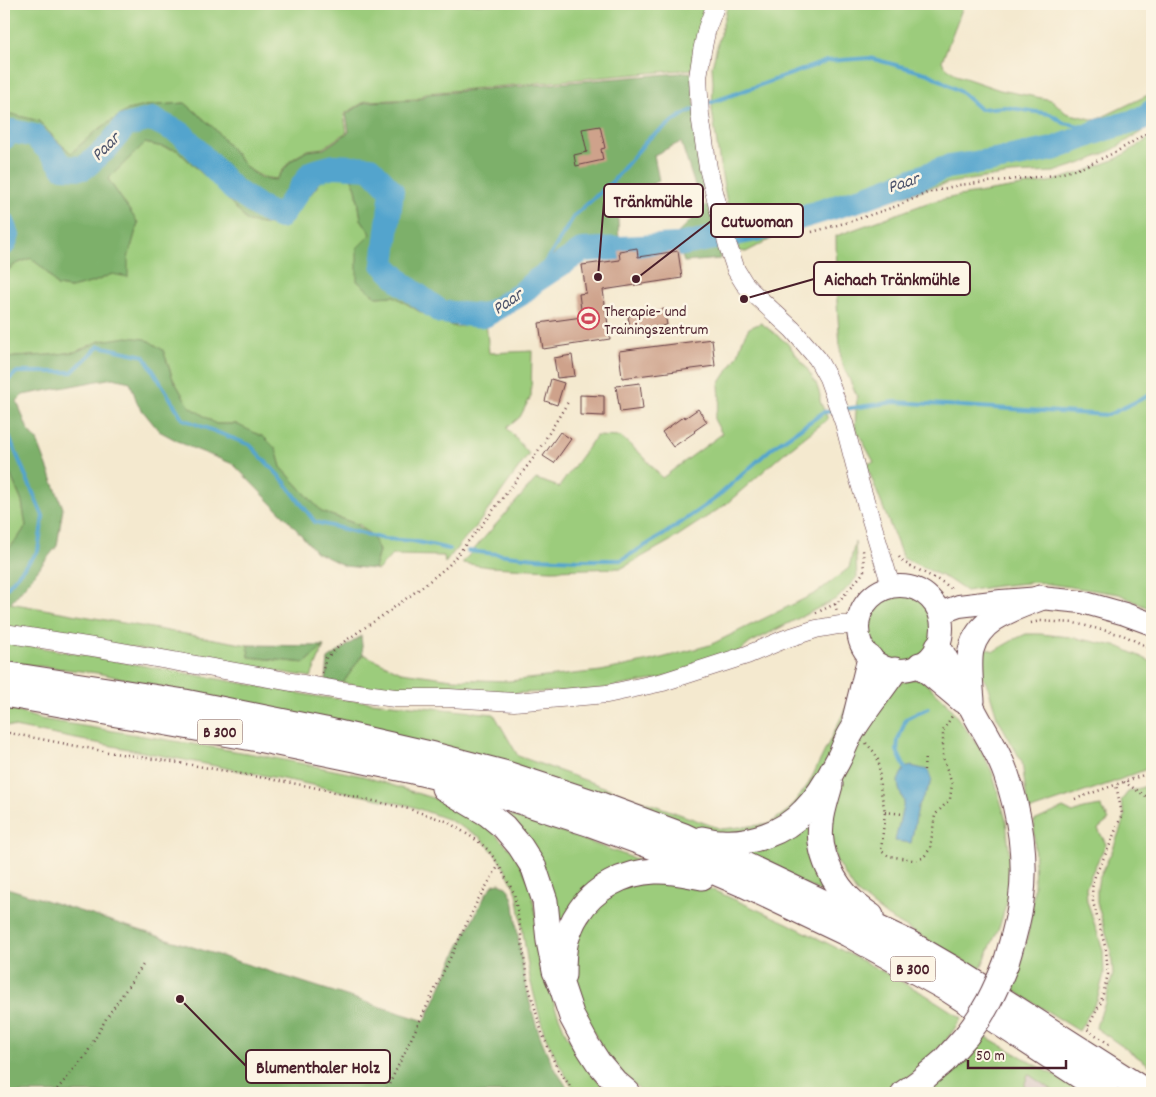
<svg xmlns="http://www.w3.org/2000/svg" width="1156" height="1097" font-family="Dekko,sans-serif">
<rect width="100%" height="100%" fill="#fcf5e5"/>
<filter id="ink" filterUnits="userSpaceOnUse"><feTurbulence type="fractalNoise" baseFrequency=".02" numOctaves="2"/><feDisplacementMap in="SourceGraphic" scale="10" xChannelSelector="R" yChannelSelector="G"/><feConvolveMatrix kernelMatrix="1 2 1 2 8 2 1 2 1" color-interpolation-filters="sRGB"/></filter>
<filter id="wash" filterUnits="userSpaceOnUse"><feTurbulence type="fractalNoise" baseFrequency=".0096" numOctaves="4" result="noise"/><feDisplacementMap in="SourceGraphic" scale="20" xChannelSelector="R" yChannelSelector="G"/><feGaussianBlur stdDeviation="1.12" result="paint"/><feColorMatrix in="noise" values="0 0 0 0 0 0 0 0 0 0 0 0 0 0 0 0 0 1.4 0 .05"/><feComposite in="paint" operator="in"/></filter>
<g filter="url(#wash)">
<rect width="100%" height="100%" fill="#f4e9cf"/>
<!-- industrial -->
<polygon fill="#d2bfc0" points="1028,1073 1056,1093 1022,1093"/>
<!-- green -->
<g fill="#9ccc7b" stroke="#737653">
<polygon points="4,4 711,4 693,69 427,93 417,99 366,101 344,114 347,132 323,148 307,150 290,161 276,179 262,177 247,168 214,128 185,103 145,106 128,110 96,131 71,153 56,140 39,121 7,113 4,77"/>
<polygon points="728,4 964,4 942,61 944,65 956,75 1000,90 1052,100 1066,113 1096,120 1148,95 1152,90 1152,125 1114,149 1088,161 1054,172 1010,174 949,183 925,189 773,238 746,252 739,251 728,208 720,165 712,110 713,82 712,66"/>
<polygon points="1152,137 1152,610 1119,594 1036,582 997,586 966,591 948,579 903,558 866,464 874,462 855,427 857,396 841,361 837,303 836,236 930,202 959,196 1054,181 1086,171 1118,158"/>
<polygon points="144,143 177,150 220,190 248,222 284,227 323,179 350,175 356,188 361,219 371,234 376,297 394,296 422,313 455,327 486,322 489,353 532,351 531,396 520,417 507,428 529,454 475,528 465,538 445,563 444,556 392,555 378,570 374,569 379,551 372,536 360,525 322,512 281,467 276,449 237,424 216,424 189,406 173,379 163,350 100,341 75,352 50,355 15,357 4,359 4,273 16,264 31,258 46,271 57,286 71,288 94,282 112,274 128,258 138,223 108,179"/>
<polygon points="761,323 787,343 806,367 816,383 820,395 820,401 828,419 783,454 725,505 670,541 622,568 552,570 490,567 462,563 536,479 559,487 596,436 621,437 643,456 662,478 722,434 714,419 720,401 719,384 738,355 743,338 749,328"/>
<polygon points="4,459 22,502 26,526 18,538 4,554"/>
<polygon points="855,542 857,577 838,598 750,643 738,653 659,679 595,690 498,694 378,689 343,683 363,654 401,672 452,679 509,681 601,671 654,660 710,645 816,593 849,568"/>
<circle cx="900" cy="628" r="42"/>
<polygon points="4,602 248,645 249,657 305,663 324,646 311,677 4,627"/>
<polygon points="1026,634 1040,634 1070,637 1120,647 1152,662 1152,767 1111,783 1028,811 1022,762 997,717 988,687 980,671 982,647 994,651 1015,639"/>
<polygon points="4,642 32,646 320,697 494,714 518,756 721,829 769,824 790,809 809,783 861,677 857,691 830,756 801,806 758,834 702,834 339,725 97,673 4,662"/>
<polygon points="911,679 922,680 945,701 980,748 992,772 1006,820 1010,861 1008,898 1000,925 980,970 888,917 856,892 836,861 829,823 834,799 843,774 855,748 895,685"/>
<polygon points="4,707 40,719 259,755 363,776 451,804 485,824 514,853 530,884 549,983 555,1007 566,1034 589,1070 610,1093 578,1093 570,1083 560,1066 544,1033 530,979 517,893 506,871 496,855 480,837 447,819 411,806 298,782 4,725"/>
<polygon points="1152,784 1152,1067 1096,1028 1097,1023 1105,1003 1113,974 1111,950 1097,903 1097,889 1099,878 1113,849 1125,816 1121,801 1128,792"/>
<path d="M1101 806 1109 820 1098 829 1106 844 1091 875 1086 887 1087 901 1103 950 1104 974 1097 1000 1079 1031 1010 988C1017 970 1025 952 1028 933 1036 896 1035 858 1034 821L1063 808 1073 813 1083 809Z"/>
<polygon points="496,811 559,831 647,863 557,941"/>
<polygon points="808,816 846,903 726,848"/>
<polygon points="686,879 722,894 785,922 863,961 926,995 962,1018 947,1039 913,1074 885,1093 644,1093 610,1064 569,984 581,918 616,886"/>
<polygon points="983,1035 1086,1093 1056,1093 1028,1074 1022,1093 923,1093 961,1062"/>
</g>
<!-- forest -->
<g fill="#7db06b" stroke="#64684b">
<polygon points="691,72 705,189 696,189 681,142 654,155 659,181 617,200 619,242 586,241 553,255 503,294 484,305 456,315 455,327 422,313 394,296 376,297 357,281 357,248 371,234 361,219 356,188 350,175 323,179 284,227 248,222 220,190 177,150 145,143 108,179 138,223 128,258 128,277 112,274 94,282 71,288 57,286 46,271 31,258 16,264 4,273 4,116 7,113 39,121 56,140 71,153 96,131 128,110 145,106 185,103 214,128 247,168 261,178 276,180 291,161 307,151 324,149 349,132 346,114 366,102 417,100 428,94"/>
<polygon points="708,203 721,259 684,262 675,236"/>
<polygon points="127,337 146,339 163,350 173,379 189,406 216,424 236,424 264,437 276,449 281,467 322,512 356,524 372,536 379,551 374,569 345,566 316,552 289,521 233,464 187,446 159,431 138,405 130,382 113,378 23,395 17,401 28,430 37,440 63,508 57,546 11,603 4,602 4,554 18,538 26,526 22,502 4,459 4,359 15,357 50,355 75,352 100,341"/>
<polygon points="361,636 363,654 343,683 326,681 328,659"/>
<polygon points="248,645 324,646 305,663 249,657"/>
<path d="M500 883C510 888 512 895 514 905 522 968 530 1043 572 1093H4V887L425 1021 458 949 486 894 494 884Z"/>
</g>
<!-- water -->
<polygon fill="#53a4cd" stroke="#4e627c" points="911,766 928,770 932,781 918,807 911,843 895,841 904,802 899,789 898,781 901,774 905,768"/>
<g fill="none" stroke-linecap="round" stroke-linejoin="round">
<!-- stream -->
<g stroke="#53a4cd" stroke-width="4">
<polyline points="704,105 827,61 870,58 929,74 961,92 980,109 1004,107 1050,114 1064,123 1102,130"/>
<polyline points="534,282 574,216 613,181 648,139 684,114 695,109"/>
<polyline points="4,384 17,372 72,372 99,346 144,356 183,419 250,445 283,480 315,522 384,539 413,541 449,549"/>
<polyline points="844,409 895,402 1108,415 1152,394"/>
<polyline points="4,425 43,516 38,551 4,591"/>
<polyline points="468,551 536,558 579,560 621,560 663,535 716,498 773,447 824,412 834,411"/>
<polyline points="905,768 897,751 898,740 906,719 928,708"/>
</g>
<!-- river -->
<g stroke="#53a4cd" stroke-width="24">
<polyline points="4,138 12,131 34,136 52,153 63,167 84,168 107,148 125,126 152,119 182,134 233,189 264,210 280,217 312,172 334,166 370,168 392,191 383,264 404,285 441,312 484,316 521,294 534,282 583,250 678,245 766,228 858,200 948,167 1001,159 1053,149 1102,130 1142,119 1152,111"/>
<polyline points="4,224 8,235 4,244"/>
</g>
</g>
<g id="blocks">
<!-- building -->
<g fill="#cea28b">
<polygon points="600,126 605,148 601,149 603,160 576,166 574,155 587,152 582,129"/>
<polygon points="637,248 638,257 678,251 682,278 603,290 610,339 543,349 539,323 582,317 579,294 586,293 582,265 620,260 619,251"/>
<polygon points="664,309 667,325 631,332 628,316"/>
<polygon points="712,339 715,366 622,378 619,351"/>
<polygon points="572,355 575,376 557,378 554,358"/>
<polygon points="551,379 564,383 557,405 545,401"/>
<polygon points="640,383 643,409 620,412 616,386"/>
<polygon points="580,395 604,396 604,416 580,415"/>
<polygon points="698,409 707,422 694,431 695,432 673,447 662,432 684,416 685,418"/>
<polygon points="560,432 571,439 554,463 543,456"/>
</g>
</g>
</g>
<g filter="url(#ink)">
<use href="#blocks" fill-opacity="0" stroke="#643d44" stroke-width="1"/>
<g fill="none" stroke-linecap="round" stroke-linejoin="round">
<defs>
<g id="minor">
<polyline points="716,4 707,28 702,51 698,77 700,115 708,168 728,246 736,270 744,283 751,291 793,330 817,358 828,378 844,423 858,477 891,586"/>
<polyline points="4,633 99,648 343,691 395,698 449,698 514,702 607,694 663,682 747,655 785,639 816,629 839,625 857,625"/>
</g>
<g id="major">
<circle cx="900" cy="628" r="42"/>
<polyline points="940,613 959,606 1001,601 1040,598 1082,602 1125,614 1152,624"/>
</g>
<g id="highway">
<path d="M938 646C952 671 965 695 978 719 988 737 999 754 1006 774 1020 813 1027 859 1021 901 1018 922 1012 943 1006 963"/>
<polyline points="920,665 963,701"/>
<polyline points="4,674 185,702 325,730 434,755 504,773 598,804 684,836 909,943 957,971 1148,1093"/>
<polyline points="4,694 258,739 413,771 460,782 591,824 673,854 745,885 848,934 949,990 1106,1093"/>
<path d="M972 701C971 687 968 664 971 650 979 618 1012 609 1040 598"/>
<polyline points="855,719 870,658"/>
<path d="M830 785C827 797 822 810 821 823 817 852 833 885 855 904 860 908 865 912 871 916"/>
<polyline points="444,788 488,814 504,827 520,846 534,868 545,901 549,941 555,971 562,987 572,1017 587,1045 598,1062 615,1082 628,1093"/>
<path d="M702 839C708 840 714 842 721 842 750 844 784 833 804 811 817 798 828 780 836 764 842 754 845 743 851 733 864 711 881 691 895 670"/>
<path d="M563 975C563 963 563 951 566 940 569 931 572 922 577 915 593 888 625 872 655 871 671 870 686 874 702 877"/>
<polyline points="904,1093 918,1083 944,1061 967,1035"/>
</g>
</defs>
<!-- minor casing -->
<use href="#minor" stroke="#643d44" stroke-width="19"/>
<!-- major casing -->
<use href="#major" stroke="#643d44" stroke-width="24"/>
<!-- highway casing -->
<use href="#highway" stroke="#643d44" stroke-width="27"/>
<!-- path -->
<g stroke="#643d44" stroke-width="2.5" stroke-dasharray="1 4" stroke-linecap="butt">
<polyline points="812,232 852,221 897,206 927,193 959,185 1055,175 1081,168 1116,152 1152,130"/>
<polyline points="899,557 903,562 944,583 953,590"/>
<polyline points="835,604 837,612"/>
<polyline points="816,613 835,604 840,600 864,572 863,549"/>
<polyline points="1031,623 1040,621 1074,623 1123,635 1152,649"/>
<polyline points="322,673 326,658 345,641 385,614 422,587 449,565 488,517 535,456 568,402"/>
<polyline points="4,732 108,752 192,765 308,786 409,809 446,821 478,841 487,849 497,862 514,893 520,927 527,980 542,1033 557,1068 575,1093"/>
<polyline points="866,743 875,753 879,762 880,787 885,812 881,851 889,856 913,860 923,858 930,849 935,815 950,799 952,784 943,758 943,731 952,716"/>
<polyline points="924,770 925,756"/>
<polyline points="1124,782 1152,800"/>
<polyline points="1075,799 1152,772"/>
<polyline points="885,812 903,814"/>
<polyline points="1109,1044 1087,1029 1101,1002 1108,974 1106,950 1093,902 1092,888 1095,876 1109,847 1122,814 1116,785"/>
<polyline points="54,1093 86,1055 107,1017 145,962"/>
<polyline points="385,1093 478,900 499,865"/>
</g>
<!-- minor -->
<use href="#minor" stroke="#fff" stroke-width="18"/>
<!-- major -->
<use href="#major" stroke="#fff" stroke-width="22"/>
<!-- highway -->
<use href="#highway" stroke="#fff" stroke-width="25"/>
<defs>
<path id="highway-bridge" d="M967 1035C985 1012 995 991 1006 963"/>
</defs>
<!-- highway-bridge casing -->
<use href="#highway-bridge" stroke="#643d44" stroke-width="27" stroke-linecap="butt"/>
<!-- highway-bridge -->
<use href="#highway-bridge" stroke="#fff" stroke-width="25"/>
</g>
</g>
<!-- icons -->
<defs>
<symbol id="stadium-ring" viewBox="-11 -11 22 22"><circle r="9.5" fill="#fcf5e5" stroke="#d1495b" stroke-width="1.5"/><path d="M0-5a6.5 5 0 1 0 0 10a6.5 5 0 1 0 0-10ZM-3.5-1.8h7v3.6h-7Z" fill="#d1495b"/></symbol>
</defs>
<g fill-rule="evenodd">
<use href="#stadium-ring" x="576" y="306" width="25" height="25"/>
</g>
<g text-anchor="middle" stroke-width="5" stroke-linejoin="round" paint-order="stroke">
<!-- shield labels -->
<g fill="#fcf5e5" stroke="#7f5f63" stroke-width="1">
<rect x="197.5" y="719.5" width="45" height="25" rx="4"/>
<rect x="890.5" y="956.5" width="45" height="25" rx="4"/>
</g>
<g font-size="15" font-weight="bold" fill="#4a1f2b">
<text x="220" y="737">B 300</text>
<text x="913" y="974">B 300</text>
</g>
<!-- poi labels -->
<g font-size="16" fill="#4a1f2b" stroke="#fcf5e5" text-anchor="start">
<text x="604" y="316">Therapie- und<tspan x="604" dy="18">Trainingszentrum</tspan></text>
</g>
<!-- water labels -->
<g font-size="18" font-style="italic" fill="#4e546c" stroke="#fcf5e5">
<text transform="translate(105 146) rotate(-45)" y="6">Paar</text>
<text transform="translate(903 182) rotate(-18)" y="6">Paar</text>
<text transform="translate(507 301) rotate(-34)" y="6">Paar</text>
</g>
</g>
<!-- callouts -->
<path fill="none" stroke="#4a1f2b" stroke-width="2" d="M598 277L604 201M636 279L711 221M744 299L814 279M180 999L246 1066"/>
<g fill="#4a1f2b" stroke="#fcf5e5" stroke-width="2">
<circle cx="598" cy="277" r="5"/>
<circle cx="636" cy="279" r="5"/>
<circle cx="744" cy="299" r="5"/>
<circle cx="180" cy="999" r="5"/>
</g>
<g fill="#fcf5e5" stroke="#4a1f2b" stroke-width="2">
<rect x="604" y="184" width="99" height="33" rx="5"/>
<rect x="711" y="204" width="92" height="33" rx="5"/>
<rect x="814" y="262" width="156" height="33" rx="5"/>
<rect x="246" y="1050" width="144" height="33" rx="5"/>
</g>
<g font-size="18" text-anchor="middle" font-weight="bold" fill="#4a1f2b">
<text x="653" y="207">Tränkmühle</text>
<text x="757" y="227">Cutwoman</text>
<text x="892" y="285">Aichach Tränkmühle</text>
<text x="318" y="1073">Blumenthaler Holz</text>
</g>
<!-- margin -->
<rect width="1156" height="1097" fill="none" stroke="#fcf5e5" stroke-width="20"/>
<!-- scale -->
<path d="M968 1060v8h98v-8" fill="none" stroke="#4a1f2b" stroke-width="2.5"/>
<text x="976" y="1060" font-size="15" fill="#4a1f2b" stroke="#fcf5e5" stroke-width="4" paint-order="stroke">50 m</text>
</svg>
